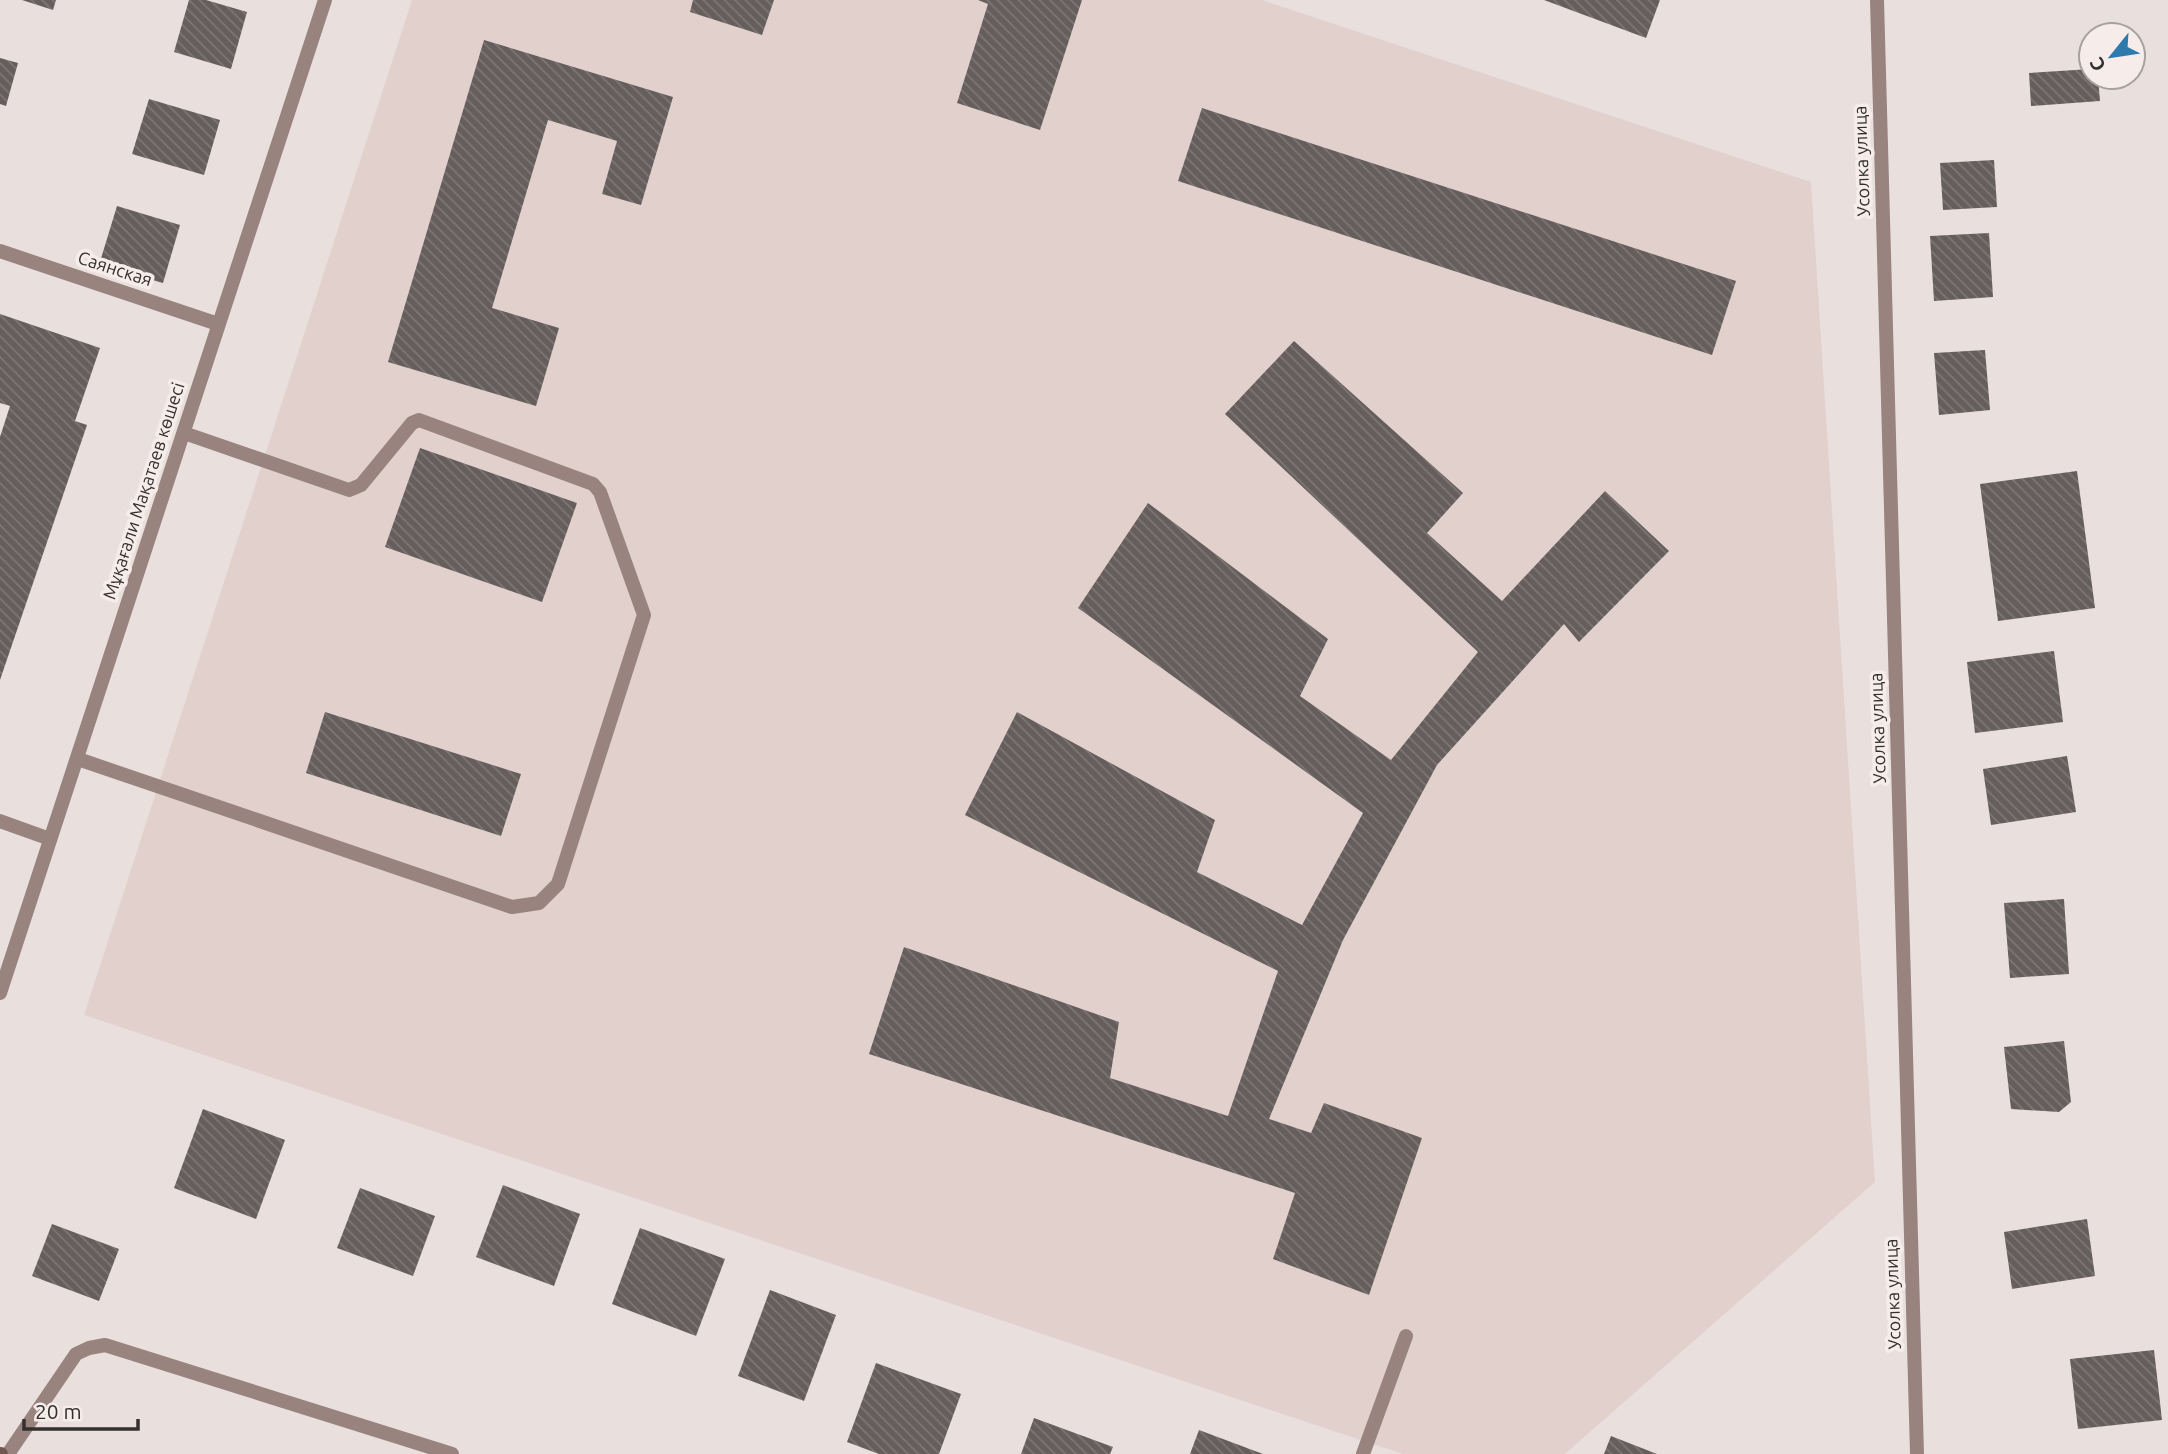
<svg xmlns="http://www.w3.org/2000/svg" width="2168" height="1454" font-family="Ubuntu,sans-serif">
<defs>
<pattern id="building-back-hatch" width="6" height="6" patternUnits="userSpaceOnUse" patternTransform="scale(1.75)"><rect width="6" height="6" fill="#655e5c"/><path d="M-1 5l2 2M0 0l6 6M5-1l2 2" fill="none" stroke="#7c7775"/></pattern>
</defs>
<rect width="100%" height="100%" fill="#e9e0de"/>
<!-- built -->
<polygon fill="#e2d0cd" points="412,0 1262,0 1811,182 1875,1182 1565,1454 1403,1454 84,1015"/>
<!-- building -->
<g fill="url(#building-back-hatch)">
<polygon points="22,0 56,0 53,10"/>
<polygon points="189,0 206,0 247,12 231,69 174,52"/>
<polygon points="693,0 774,0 762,35 690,12"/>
<polygon points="978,0 1082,0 1040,130 957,103 988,4"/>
<polygon points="1544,0 1660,0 1646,38"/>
<polygon points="484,40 673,97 641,205 602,194 617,141 548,120 492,308 559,328 536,406 388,362"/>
<polygon points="0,58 18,63 6,106 0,104"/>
<polygon points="2091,69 2091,77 2098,77 2100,101 2031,106 2029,73"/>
<polygon points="149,99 220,120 204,175 132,154"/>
<polygon points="1202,108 1736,281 1712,355 1178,181"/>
<polygon points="1994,160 1997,207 1943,210 1940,163"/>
<polygon points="117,206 180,225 163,283 99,265"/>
<polygon points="1989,233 1993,297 1934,301 1930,236"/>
<polygon points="0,314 100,348 75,421 87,425 0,680 0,437 10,406 0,403"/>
<polygon points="1294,341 1463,493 1427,533 1502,601 1605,491 1669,551 1579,642 1564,624 1437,765 1343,940 1269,1119 1311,1133 1324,1103 1422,1138 1369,1295 1273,1259 1295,1193 869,1054 904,947 1119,1022 1110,1078 1228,1116 1278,971 965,815 1017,712 1215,820 1197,872 1302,925 1363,813 1078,608 1148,503 1328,639 1300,696 1391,760 1478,652 1225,414"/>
<polygon points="1985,350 1990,410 1939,415 1934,353"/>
<polygon points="420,448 577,503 542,602 385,547"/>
<polygon points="2077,471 2095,608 1998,621 1980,484"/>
<polygon points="2054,651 2063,722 1975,733 1967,662"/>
<polygon points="325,712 521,774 501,836 306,773"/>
<polygon points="2067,756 2076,812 1991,825 1983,769"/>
<polygon points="2064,899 2069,974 2010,978 2004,903"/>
<polygon points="2064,1041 2071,1102 2059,1112 2011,1109 2004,1047"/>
<polygon points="203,1109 285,1140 256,1219 174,1188"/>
<polygon points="503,1185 580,1214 554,1286 476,1257"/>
<polygon points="360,1188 435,1216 413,1276 337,1248"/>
<polygon points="2087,1219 2095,1276 2012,1289 2004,1232"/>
<polygon points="52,1224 119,1249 99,1301 32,1276"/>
<polygon points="640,1228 725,1259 696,1336 612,1304"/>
<polygon points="770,1290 836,1315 804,1401 738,1376"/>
<polygon points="2154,1350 2162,1420 2078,1429 2070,1359"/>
<polygon points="876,1363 961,1394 939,1454 879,1454 847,1442"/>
<polygon points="1034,1418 1113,1447 1110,1454 1021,1454"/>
<polygon points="1199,1430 1263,1454 1190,1454"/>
<polygon points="1611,1436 1657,1454 1604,1454"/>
</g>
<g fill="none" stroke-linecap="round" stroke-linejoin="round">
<!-- service -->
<g stroke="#98837f" stroke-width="14">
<polyline points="78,759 512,907 539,903 558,884 644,615 600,492 593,484 419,420 412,423 361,485 349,490 184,433"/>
<polyline points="0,821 50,839"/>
<polyline points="8,1454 76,1354 89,1348 105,1345 452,1454"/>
<polyline points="1363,1454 1406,1336"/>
</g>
<!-- minor -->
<g stroke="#98837f" stroke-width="14">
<polyline points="1877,0 1917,1454"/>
<polyline points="0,251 218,324"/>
</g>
<!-- tertiary -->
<polyline stroke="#98837f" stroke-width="14" points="0,993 325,0"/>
<!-- secondary -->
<polyline stroke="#735751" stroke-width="14" points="0,1454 1,1454"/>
</g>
<g text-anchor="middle" stroke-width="7" stroke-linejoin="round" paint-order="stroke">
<!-- street labels -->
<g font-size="18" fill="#343030" stroke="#f6edeb">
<text transform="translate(1862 161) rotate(-92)" y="6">Усолка улица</text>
<text transform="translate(115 269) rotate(18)" y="6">Саянская</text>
<text transform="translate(144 491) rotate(-72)" y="6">Мұқағали Мақатаев көшесі</text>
<text transform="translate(1878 728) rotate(-92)" y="6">Усолка улица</text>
<text transform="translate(1893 1294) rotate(-92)" y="6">Усолка улица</text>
</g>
</g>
<!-- north arrow -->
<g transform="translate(2112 56) rotate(240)"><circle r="33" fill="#f6edeb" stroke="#a8a1a0" stroke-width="2"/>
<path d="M0-5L12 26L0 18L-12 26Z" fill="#2d7bad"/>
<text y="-10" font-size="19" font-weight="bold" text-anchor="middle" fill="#343030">С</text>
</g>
<!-- scale -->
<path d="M24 1419v10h114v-10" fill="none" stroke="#343030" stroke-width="3.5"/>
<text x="35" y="1419" font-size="21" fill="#343030" stroke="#f6edeb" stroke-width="5" paint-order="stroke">20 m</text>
</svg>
